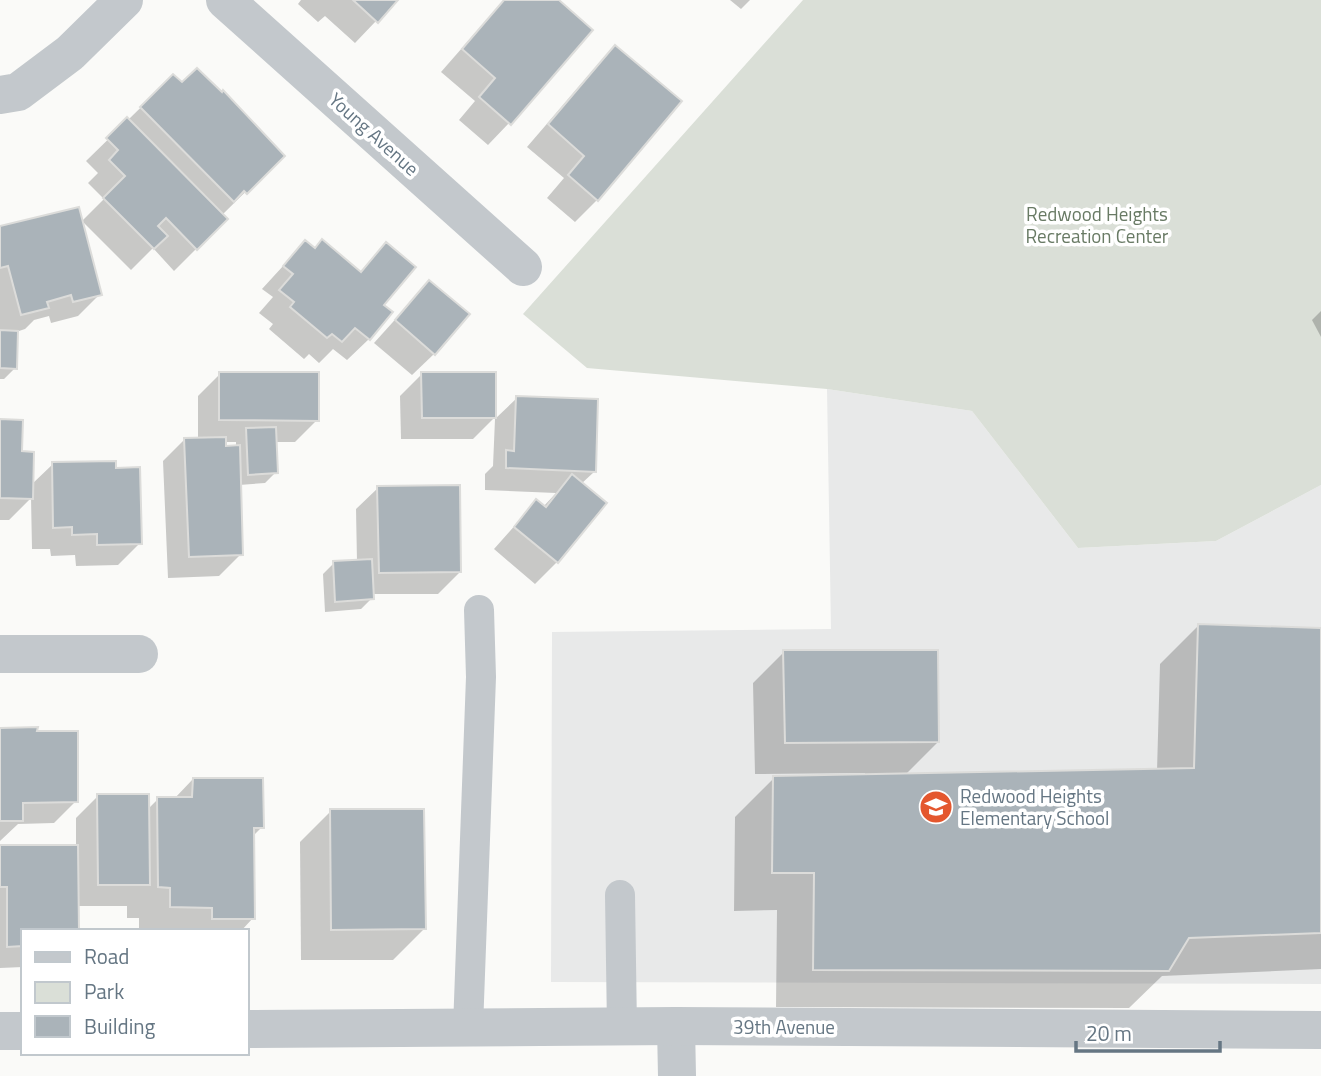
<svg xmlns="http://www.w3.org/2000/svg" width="1321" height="1076" font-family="'Titillium Web',sans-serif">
<rect width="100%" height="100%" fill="#fafaf8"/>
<!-- built -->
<polygon fill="#e8e9e9" points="827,389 972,411 1078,548 1216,541 1321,485 1321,984 551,982 552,632 831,629"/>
<!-- green -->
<polygon fill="#dadfd7" points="803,0 1321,0 1321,485 1216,541 1078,548 972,411 827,389 587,368 523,314"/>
<!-- shadow -->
<g fill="#0003" fill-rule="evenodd">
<polygon points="301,0 396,0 355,43 325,16 318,22 298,4"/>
<polygon points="504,0 556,0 509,123 488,145 459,120 475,101 441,72"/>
<polygon points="730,0 750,0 741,9"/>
<polygon points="615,47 680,101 597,200 575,222 547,198 564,178 527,147 594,69"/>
<polygon points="173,76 181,85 282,156 222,215 226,219 174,271 153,248 131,270 82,221 104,199 88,183 98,173 86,161"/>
<polygon points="0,228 100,294 78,316 51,323 49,316 34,320 25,329 16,332 15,368 4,379 0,379"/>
<polygon points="305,242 314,250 359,273 386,244 381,305 369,339 347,360 333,349 319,363 309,354 304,359 269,329 273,324 259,313 273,297 262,289"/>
<polygon points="429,282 434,354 412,375 374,343"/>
<polygon points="1321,311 1321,337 1312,320"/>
<path d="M220 374 317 420 295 442H274L276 472 265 483 239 485 241 554 219 576 168 578 163 461 185 439H198V396ZM224 442H236V447H224Z"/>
<polygon points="422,374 495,417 473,439 401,439 400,396"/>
<polygon points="517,398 594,472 581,484 605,504 557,562 535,584 494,549 536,502 543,507 556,493 485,490 485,474 493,466 495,419"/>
<polygon points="0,421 20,453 31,485 53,464 114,470 140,543 118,565 76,566 75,555 51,556 50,549 32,549 31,498 9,520 0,520"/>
<polygon points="378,488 460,572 438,594 372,594 372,598 361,609 325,612 323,574 334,563 357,562 356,509"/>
<polygon points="1198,626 1321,630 1321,969 1162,976 1129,1008 776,1007 777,910 734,911 735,817 774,778 865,776 865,773 755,774 753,683 784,652 938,742 904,776 1157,771 1160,664"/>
<polygon points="0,729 76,801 54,823 18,824 0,841"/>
<polygon points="193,779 262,827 253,836 253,918 241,931 139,931 139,918 127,918 127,906 77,906 23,931 23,967 0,968 0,847 76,847 76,818 98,796 147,810 158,799 174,799"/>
<polygon points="331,811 424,929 393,960 301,960 300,842"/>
</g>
<!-- building -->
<g fill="#aab3b9" stroke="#dcdcda" stroke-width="2">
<polygon points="353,0 398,0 378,23"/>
<polygon points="504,0 559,0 593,30 511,125 479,97 495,78 462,49"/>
<polygon points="615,45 682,101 598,201 568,175 584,156 548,124"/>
<polygon points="197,68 222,92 223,90 285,156 247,194 244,191 234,202 140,107 173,74 182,82"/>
<polygon points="127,117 228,219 197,250 166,218 158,226 168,236 154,249 103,198 125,176 109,160 118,150 106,138"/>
<polygon points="79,207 102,295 73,302 71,295 47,302 49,308 21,315 8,266 0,268 0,226"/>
<polygon points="322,239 361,272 386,242 416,267 384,305 393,312 370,340 355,328 342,342 332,334 327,338 290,307 294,302 279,290 293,274 283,266 305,240 315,248"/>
<polygon points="429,280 470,314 435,355 395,320"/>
<polygon points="0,330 18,331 17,369 0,368"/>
<polygon points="219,372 319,372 319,421 219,420"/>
<polygon points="421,372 496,372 496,418 422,418"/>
<polygon points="516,396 598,399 596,472 506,468 506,450 514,451"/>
<polygon points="0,419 23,420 22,451 34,452 33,499 0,498"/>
<polygon points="276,427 278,473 248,475 246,428"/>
<polygon points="226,437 226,446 240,445 243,555 189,557 184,438"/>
<polygon points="116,461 116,468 140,467 142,544 97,545 97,534 72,535 72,527 53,528 52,462"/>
<polygon points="572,474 607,503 558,563 514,527 536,499 546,507"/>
<polygon points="460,485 461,572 379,573 377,486"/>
<polygon points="372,559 374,599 335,602 333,561"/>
<polygon points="1198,624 1321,628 1321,933 1189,938 1169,971 813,970 814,873 772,873 773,776 1194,768"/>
<polygon points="783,650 938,650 939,742 785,743"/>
<polygon points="38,727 37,731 78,731 78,802 23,803 23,821 0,821 0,728"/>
<polygon points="193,778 263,778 264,828 254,828 255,919 212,919 212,908 170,907 170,888 158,887 157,797 192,797"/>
<polygon points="97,794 149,794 150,885 98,885"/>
<polygon points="330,809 424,809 426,929 331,930"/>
<polygon points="0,845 78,845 79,931 23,931 23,946 7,947 7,887 0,887"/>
</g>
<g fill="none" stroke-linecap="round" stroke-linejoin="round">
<!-- lane -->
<g stroke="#c3c8cc" stroke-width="30">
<polyline points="620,895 622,1028"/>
<polyline points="468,1028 481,677 479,610"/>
</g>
<!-- street -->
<g stroke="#c3c8cc" stroke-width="38">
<polyline points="225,0 523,267"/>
<polyline points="0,95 18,92 70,53 124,0"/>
<polyline points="0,654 139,654"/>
<polyline points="676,1026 677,1076"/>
<polyline points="247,1029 676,1026 1321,1030"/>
<polyline points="0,1031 23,1031"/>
</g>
</g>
<!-- icons -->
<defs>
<symbol id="school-disc" viewBox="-11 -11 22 22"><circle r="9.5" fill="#e4572e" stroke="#fff"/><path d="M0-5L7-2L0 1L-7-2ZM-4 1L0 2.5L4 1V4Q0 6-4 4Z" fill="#fff"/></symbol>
</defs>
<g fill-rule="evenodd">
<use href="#school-disc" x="917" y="788" width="38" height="38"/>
</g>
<g text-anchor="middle" stroke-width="7" stroke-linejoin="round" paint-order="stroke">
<!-- street labels -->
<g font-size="19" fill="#657683" stroke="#fff">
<text transform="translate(374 134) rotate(42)" y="7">Young Avenue</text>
<text x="784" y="1034">39th Avenue</text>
</g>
<!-- park labels -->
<g font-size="19" fill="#687a64" stroke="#fff">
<text x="1097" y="221">Redwood Heights<tspan x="1097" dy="22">Recreation Center</tspan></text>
</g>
<!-- poi labels -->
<g font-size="19" fill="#657683" stroke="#fff" text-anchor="start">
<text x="960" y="803">Redwood Heights<tspan x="960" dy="22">Elementary School</tspan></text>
</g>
</g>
<!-- legend -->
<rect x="21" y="929" width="228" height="126" fill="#ffffff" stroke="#c1c8cd" stroke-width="2"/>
<rect x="35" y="952" width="35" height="10" fill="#c3c8cc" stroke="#c1c8cd" stroke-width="2"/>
<text x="84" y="964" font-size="21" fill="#657683">Road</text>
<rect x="35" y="982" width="35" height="21" fill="#dadfd7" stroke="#c1c8cd" stroke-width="2"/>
<text x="84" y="999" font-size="21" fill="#657683">Park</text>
<rect x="35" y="1016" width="35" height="21" fill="#aab3b9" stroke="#c1c8cd" stroke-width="2"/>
<text x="84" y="1034" font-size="21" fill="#657683">Building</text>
<!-- scale -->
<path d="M1076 1041v10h144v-10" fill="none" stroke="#657683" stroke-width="3.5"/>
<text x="1086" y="1041" font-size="21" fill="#657683" stroke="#ffffff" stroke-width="5" paint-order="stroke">20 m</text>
</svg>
